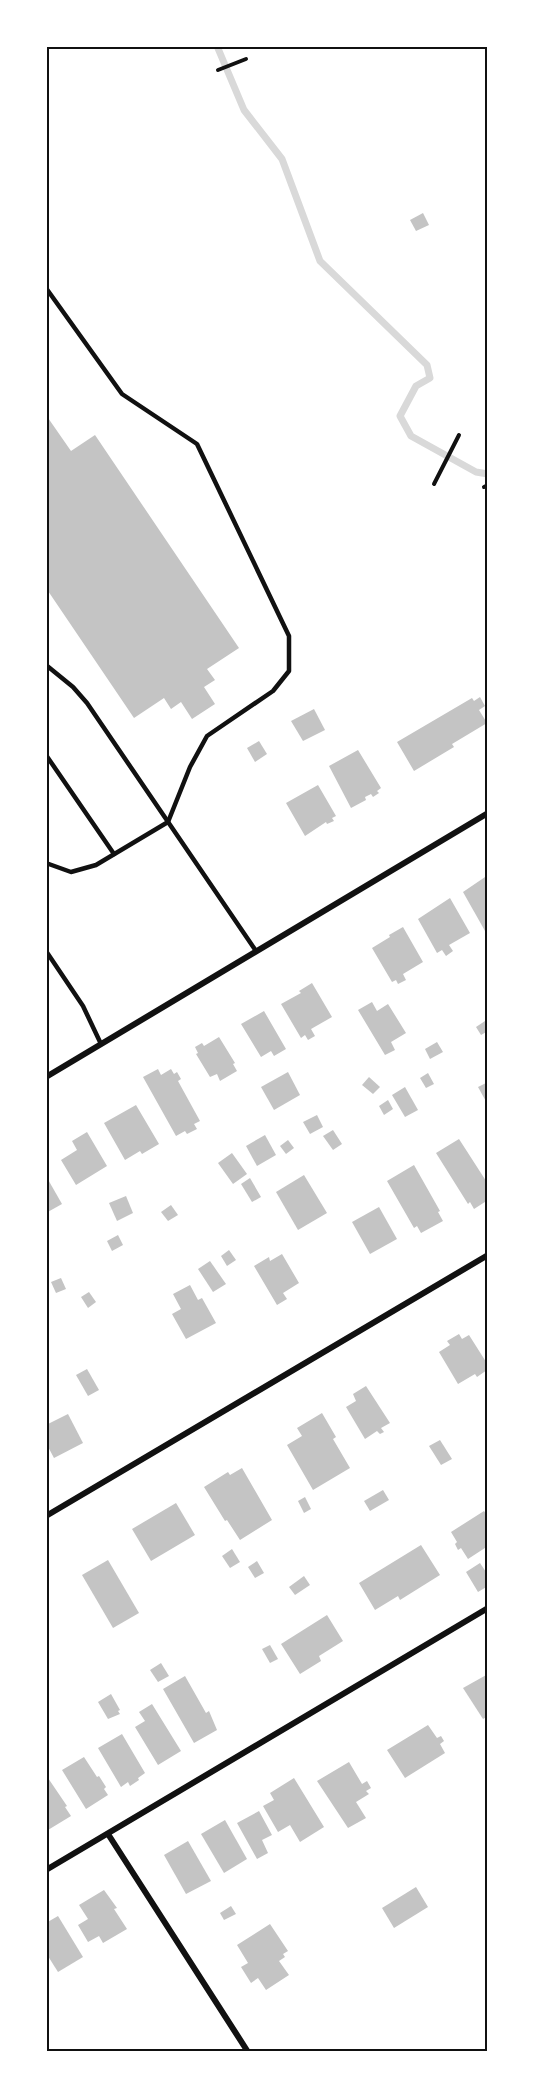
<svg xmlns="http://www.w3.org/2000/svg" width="534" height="2098" font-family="'Work Sans',sans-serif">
<rect width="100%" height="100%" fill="#fff"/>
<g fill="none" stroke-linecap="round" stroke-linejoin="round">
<!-- stream -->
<polyline stroke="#d9d9d9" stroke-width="7" points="217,46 244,110 282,159 320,261 427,365 430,378 416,386 400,416 411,436 476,472 488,474"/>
</g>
<!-- building -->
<g fill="#c4c4c4">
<polygon points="423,213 429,225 416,231 410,220"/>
<polygon points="46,415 71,451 95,435 239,648 207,669 215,680 204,687 215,704 192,719 181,702 171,709 164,698 134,718 46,588"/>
<polygon points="480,697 485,706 479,710 487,723 452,744 454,747 414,771 397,742 472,698 474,701"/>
<polygon points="314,709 325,730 303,741 291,721"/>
<polygon points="259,741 267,754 255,762 247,748"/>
<polygon points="358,750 381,788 377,791 379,793 373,797 371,794 365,797 366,800 351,808 329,766"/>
<polygon points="318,785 336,816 332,818 334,821 327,824 326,822 305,836 286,803"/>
<polygon points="488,875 488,929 485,931 463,892"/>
<polygon points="450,898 470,933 449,945 453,951 446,956 442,950 437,953 418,919"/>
<polygon points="403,927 423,962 403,974 406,980 398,984 396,980 392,982 372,948 390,937 389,935"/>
<polygon points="312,983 332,1017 311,1029 315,1036 308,1040 305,1035 301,1038 281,1004 301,993 299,991"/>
<polygon points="372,1002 377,1011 388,1004 406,1033 391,1042 395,1050 385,1055 358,1010"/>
<polygon points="264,1011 286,1049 274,1056 271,1051 261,1057 241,1024"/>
<polygon points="485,1021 488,1031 481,1035 476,1027"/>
<polygon points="219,1037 235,1063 233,1064 237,1071 220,1081 217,1074 210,1077 196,1054 198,1053 195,1047 202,1043 204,1046"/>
<polygon points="437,1042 443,1052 430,1059 425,1049"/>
<polygon points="158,1069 161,1075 171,1069 174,1074 177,1072 181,1079 178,1081 200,1121 194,1124 197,1129 187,1134 185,1131 176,1136 143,1077"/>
<polygon points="288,1072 300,1095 274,1110 261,1087"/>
<polygon points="428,1073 434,1084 426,1088 420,1078"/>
<polygon points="369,1077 380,1087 373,1094 362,1085"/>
<polygon points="488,1082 488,1105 478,1087"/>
<polygon points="405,1087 418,1110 405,1117 392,1095"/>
<polygon points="388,1100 393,1109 384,1115 379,1106"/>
<polygon points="136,1105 159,1144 142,1154 140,1151 125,1160 104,1123"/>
<polygon points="317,1115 323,1127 310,1134 303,1122"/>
<polygon points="333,1130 342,1144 333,1150 323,1136"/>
<polygon points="87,1132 107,1166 76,1185 61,1160 77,1150 72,1141"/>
<polygon points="265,1135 276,1155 257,1166 246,1146"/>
<polygon points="459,1139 488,1184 488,1200 474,1209 470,1202 468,1204 436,1153"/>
<polygon points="288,1140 294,1148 286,1154 280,1146"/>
<polygon points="232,1153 247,1174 233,1184 218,1163"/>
<polygon points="414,1165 440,1211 438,1212 443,1221 421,1233 417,1226 414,1228 387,1181"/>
<polygon points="304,1175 327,1213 298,1230 276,1192"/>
<polygon points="46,1176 62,1204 46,1213"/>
<polygon points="250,1178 261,1197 252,1202 241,1184"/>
<polygon points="126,1196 133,1213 117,1221 109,1203"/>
<polygon points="171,1205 178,1215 168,1221 161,1212"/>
<polygon points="379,1207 397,1239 370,1254 352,1222"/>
<polygon points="118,1235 123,1245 112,1251 107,1241"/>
<polygon points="229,1250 236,1260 227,1266 221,1256"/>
<polygon points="282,1254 299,1283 283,1293 287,1299 277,1305 254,1266 269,1257 270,1261"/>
<polygon points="210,1261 226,1284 213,1292 198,1269"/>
<polygon points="61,1278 66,1289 56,1293 51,1282"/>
<polygon points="190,1285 198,1300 202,1298 216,1323 186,1339 172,1314 181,1309 173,1294"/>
<polygon points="89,1292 96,1302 88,1308 81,1297"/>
<polygon points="459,1334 462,1339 469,1335 488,1365 485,1367 487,1370 477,1377 475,1374 458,1384 439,1352 450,1345 447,1341"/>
<polygon points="87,1369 99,1390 88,1396 76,1375"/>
<polygon points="366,1386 390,1423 381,1428 384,1432 380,1434 377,1431 365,1439 346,1407 356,1401 353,1394"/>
<polygon points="322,1413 336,1437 333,1439 350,1468 313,1490 287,1445 302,1436 297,1428"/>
<polygon points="68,1414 83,1443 54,1458 46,1443 46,1425"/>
<polygon points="440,1440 452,1459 441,1465 429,1446"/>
<polygon points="242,1468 272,1520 240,1540 227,1520 225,1521 204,1487 228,1472 230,1475"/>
<polygon points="383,1490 389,1500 370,1511 364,1501"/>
<polygon points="305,1497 311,1509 304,1513 298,1501"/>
<polygon points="176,1503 195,1535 151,1561 132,1529"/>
<polygon points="484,1511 488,1517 488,1546 468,1559 461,1548 458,1550 455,1544 457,1542 451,1532"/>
<polygon points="421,1545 440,1575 400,1600 398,1596 375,1610 359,1583"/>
<polygon points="232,1549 240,1562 230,1568 222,1556"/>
<polygon points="108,1560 139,1613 113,1628 82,1575"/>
<polygon points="257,1561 264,1573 255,1578 248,1567"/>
<polygon points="480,1563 488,1575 488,1586 478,1592 466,1572"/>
<polygon points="304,1576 310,1585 295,1595 289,1587"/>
<polygon points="327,1615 343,1641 319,1656 321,1661 300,1674 281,1644"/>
<polygon points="270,1645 278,1659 270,1663 262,1649"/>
<polygon points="161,1663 169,1676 158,1682 150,1670"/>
<polygon points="488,1674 488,1716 483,1719 463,1688"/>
<polygon points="185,1676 206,1713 209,1711 217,1730 194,1743 163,1689"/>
<polygon points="111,1694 120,1710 118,1711 120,1714 108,1719 98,1702"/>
<polygon points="152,1704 181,1751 158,1765 135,1727 145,1721 139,1712"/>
<polygon points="428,1725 437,1738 441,1736 444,1741 440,1744 445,1753 405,1778 387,1750"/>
<polygon points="122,1734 145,1773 138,1778 139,1780 130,1786 128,1782 121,1787 98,1748"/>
<polygon points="84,1757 97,1777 99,1776 106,1787 104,1789 108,1795 86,1809 62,1770"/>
<polygon points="349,1762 362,1784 367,1781 371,1788 366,1791 369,1794 356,1802 366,1818 348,1828 317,1781"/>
<polygon points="48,1778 67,1806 65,1807 71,1816 48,1830 46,1779"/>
<polygon points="294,1778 324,1827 300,1842 290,1825 278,1832 263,1806 274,1800 270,1793"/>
<polygon points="259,1811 272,1835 262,1840 268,1853 257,1859 237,1823"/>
<polygon points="225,1820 247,1859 224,1873 201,1834"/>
<polygon points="188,1841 211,1881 186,1894 164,1855"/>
<polygon points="416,1887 428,1907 394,1928 382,1908"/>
<polygon points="104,1890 117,1908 114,1909 127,1929 103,1943 99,1936 88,1942 78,1925 88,1919 79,1905"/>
<polygon points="231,1906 236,1914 224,1920 220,1913"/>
<polygon points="58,1916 83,1957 58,1972 46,1953 46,1923"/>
<polygon points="270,1924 288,1951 283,1954 285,1957 279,1961 289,1975 266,1990 258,1978 251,1983 241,1967 248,1963 237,1945"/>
</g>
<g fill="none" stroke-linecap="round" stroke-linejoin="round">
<!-- path -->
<g stroke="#111" stroke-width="4">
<polyline points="218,70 246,59"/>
<polyline points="434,484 459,435"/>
<polyline points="484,487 488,485"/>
</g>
<!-- service -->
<g stroke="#111" stroke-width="4.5">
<polyline points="46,288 122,394 197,444 289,636 289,671 273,691 207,736 190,767 168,822 96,865 71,872 46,863"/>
<polyline points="46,665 73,687 87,703 256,951"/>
<polyline points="46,755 114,854"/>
<polyline points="46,951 83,1006 101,1044"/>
</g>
<!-- minor -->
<g stroke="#111" stroke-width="6">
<polyline points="46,1077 488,813"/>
<polyline points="46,1516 488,1255"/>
<polyline points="108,1834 248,2052"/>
<polyline points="46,1870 488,1608"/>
</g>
</g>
<!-- border -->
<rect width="534" height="2098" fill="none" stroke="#ffffff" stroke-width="96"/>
<rect x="48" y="48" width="438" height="2002" fill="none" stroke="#111" stroke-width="2"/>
</svg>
